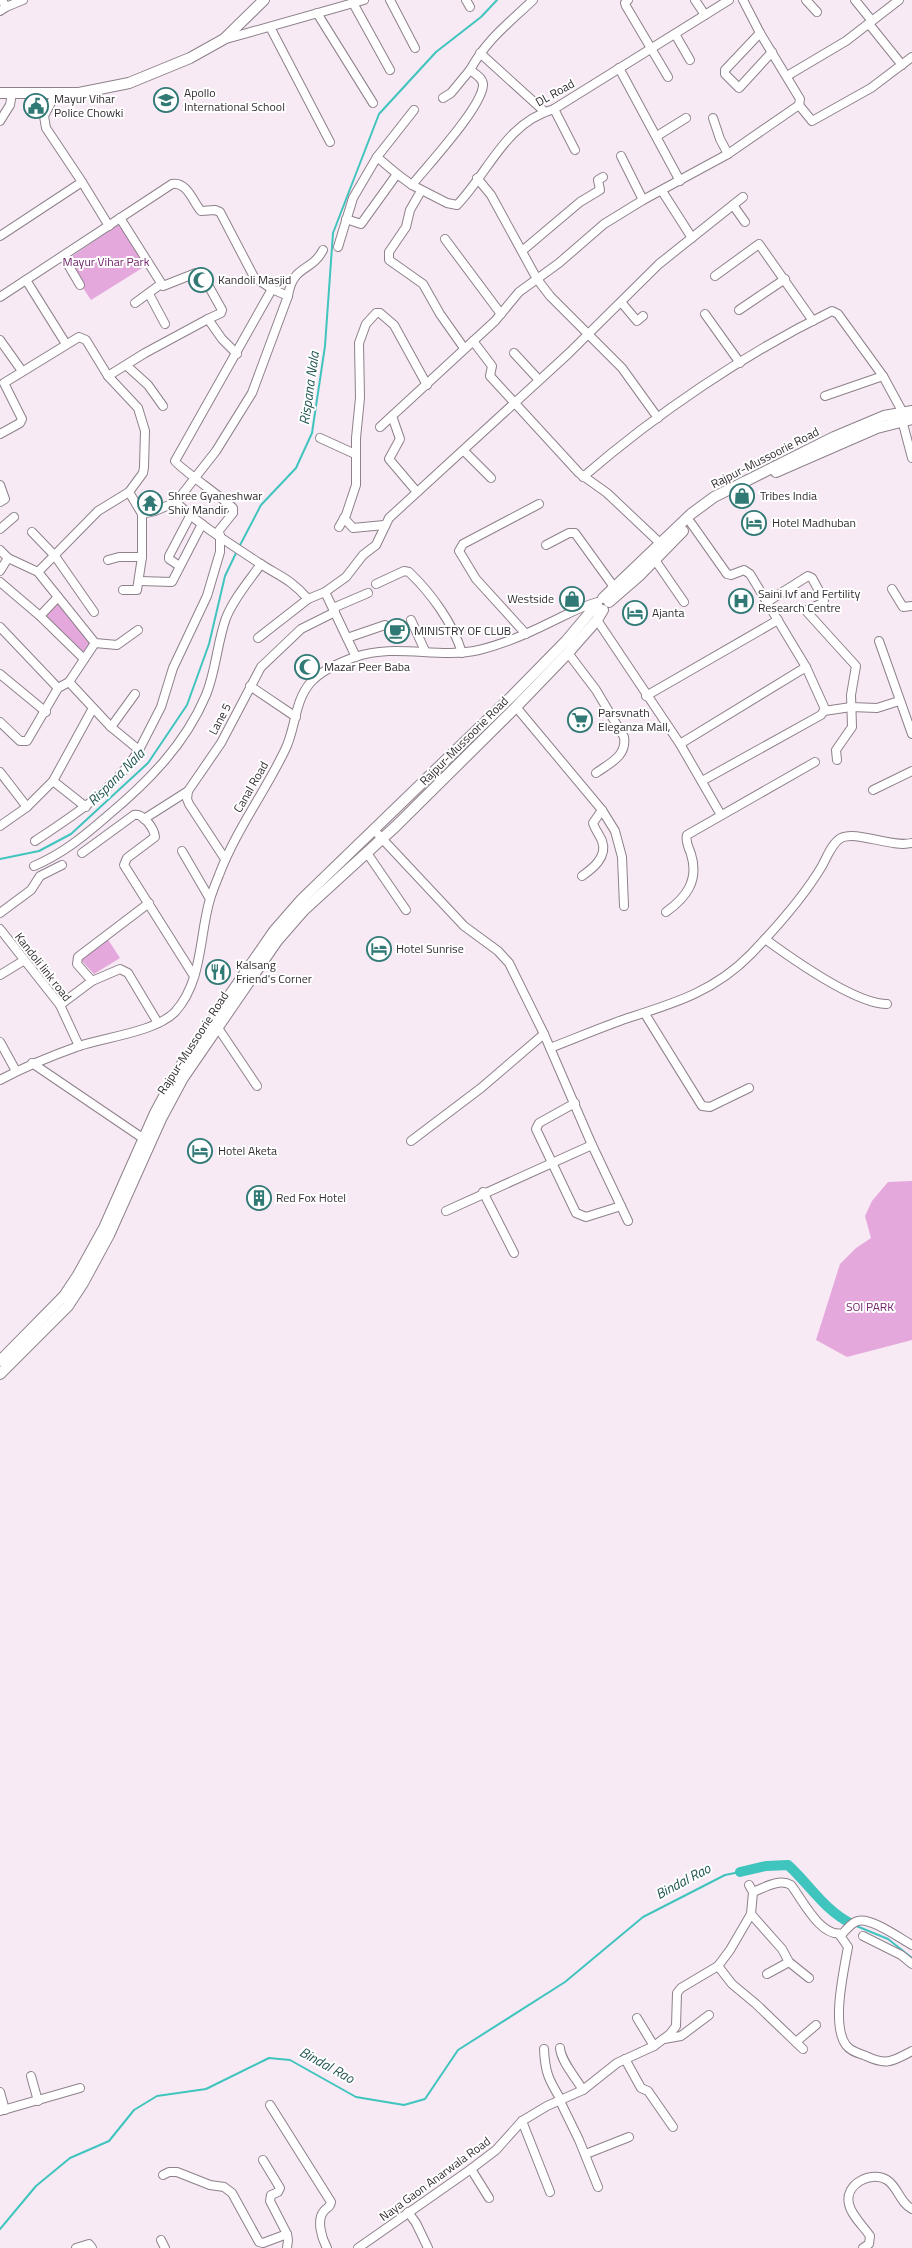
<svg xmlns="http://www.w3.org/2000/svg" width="912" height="2248" font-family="'Titillium Web',sans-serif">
<rect width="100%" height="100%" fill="#f8eaf5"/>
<!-- green -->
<g fill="#e5a8dc">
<polygon points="119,224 147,265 91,300 65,261"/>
<polygon points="58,601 90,643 83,653 44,617"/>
<polygon points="107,938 120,958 94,974 80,959"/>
<polygon points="912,1181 912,1340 847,1357 816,1340 840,1264 856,1248 871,1238 865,1216 872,1201 888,1182"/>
</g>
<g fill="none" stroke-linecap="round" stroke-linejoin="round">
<!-- stream -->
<g stroke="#40c4be" stroke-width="2">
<polyline points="239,547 261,505 296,468 312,433 325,346 333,233 379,114 436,52 481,17 497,0"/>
<polyline points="0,859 39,851 71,834 148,763 187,705 209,644 225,576 237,551"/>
<polyline points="854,1925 888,1939 912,1958"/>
<polyline points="0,2229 36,2186 70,2158 109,2141 134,2110 157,2096 206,2089 269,2058 290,2060 356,2097 404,2105 425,2099 458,2050 565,1982 643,1917 725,1875 740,1872"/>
</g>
<!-- river -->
<path stroke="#40c4be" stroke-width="10" d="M740 1872 766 1866 788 1865C810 1885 825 1911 852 1924"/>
<defs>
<g id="minor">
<polyline points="390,0 415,48"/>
<polyline points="466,0 470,7"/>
<polyline points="628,0 625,3 626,6 668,77"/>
<polyline points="695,0 705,15"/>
<polyline points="806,0 817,12"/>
<polyline points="855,0 872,21"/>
<polyline points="353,3 390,70"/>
<polyline points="6,7 23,0"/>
<polyline points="0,11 6,7 2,0"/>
<polyline points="317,13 373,103"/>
<polyline points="869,24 902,65"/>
<polyline points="270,27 330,142"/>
<polyline points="760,33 725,70 725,74 739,88 772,52"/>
<polyline points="675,34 690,60"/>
<polyline points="226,39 364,0"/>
<polyline points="480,53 545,112"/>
<polyline points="619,68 680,181"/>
<polyline points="787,76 846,41 899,0"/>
<polyline points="56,93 44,116 46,128 82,182 109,226"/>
<polyline points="443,98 451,93 470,70"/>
<polyline points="799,105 812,121 871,88 912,57"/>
<polyline points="554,109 575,150"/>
<polyline points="713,118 720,139 728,154"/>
<polyline points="0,121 10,105 12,93"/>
<polyline points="657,136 686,118"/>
<polyline points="621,156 643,200"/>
<polyline points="377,157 414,110"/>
<polyline points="477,178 491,195 537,279 550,296 622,368 658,418"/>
<path d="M412 185 447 203 457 205C489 172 505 123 554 109L729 0"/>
<polyline points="421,191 410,210 406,227 389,252 389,260 423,284 440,314 464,348"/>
<polyline points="662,191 692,238"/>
<polyline points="733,205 745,222"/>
<polyline points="120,218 163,286 196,273 203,276 222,310 221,313 208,319"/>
<path d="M346 219 361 224 397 174 412 185C427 166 484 105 483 84 482 77 475 74 470 70 487 39 508 24 533 0"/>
<polyline points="0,236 82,182"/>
<polyline points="445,239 501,314"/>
<polyline points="338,247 353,198 377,157 397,174"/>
<polyline points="522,251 580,202 600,190 598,180 603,177"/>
<polyline points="63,256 80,285"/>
<polyline points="715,276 759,244 813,321"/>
<polyline points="26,280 66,344"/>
<polyline points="149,294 165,324"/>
<path d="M288 296C293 264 311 273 323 250"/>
<path d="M0 297 172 184C187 181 193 202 201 211L215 210 220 212 254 277 272 289"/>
<polyline points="621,302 637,321 643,316"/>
<polyline points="135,303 161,284"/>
<polyline points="739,310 785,279"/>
<polyline points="705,314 740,363"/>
<polyline points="0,340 22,371"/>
<polyline points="473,341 492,366 490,376 579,473 607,493 661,544"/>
<polyline points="514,353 539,380"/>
<polyline points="127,366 148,385 163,406"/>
<polyline points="108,376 145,353 208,319 222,339 237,354"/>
<polyline points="825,396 883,376"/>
<polyline points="392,416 400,439 389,459 417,492"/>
<polyline points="902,420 912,458"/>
<polyline points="380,427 495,321 519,292 559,263 604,224 643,200 728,154 799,105 800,99 760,33 743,0"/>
<polyline points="0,434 20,423 22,419 4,383 79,337 86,340 108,376 138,408 145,431 144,467 143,473 129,492 98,511 38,572"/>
<polyline points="320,438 355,454"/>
<polyline points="464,451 491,478"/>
<path d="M583 477C657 413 744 354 832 311L838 314 883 376 902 411"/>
<polyline points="0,485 5,499 0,502"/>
<path d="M129 492 142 514 155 511 176 502 216 451 252 393 288 296 272 289 175 461C177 466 224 499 233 508V513L217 533"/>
<path d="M176 502C200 526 231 544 259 563 279 576 291 579 308 599L325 592 346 577 363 555 376 545 389 518 568 354 659 264 743 197"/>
<polyline points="344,518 353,528 384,525"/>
<polyline points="691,523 727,574 731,575 744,570 750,574 806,667 825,709 821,715 702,781"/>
<polyline points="339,527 346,515 356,485 356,438 360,398 359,343 366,324 376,313 380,313 394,325 427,385"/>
<polyline points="0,529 14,517"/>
<polyline points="32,532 55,556 94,612"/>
<polyline points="546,545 569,533 575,533 614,587"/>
<polyline points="0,550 8,558"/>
<polyline points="108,560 119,557 142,557 142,514"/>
<polyline points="655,560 684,602"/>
<polyline points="178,565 169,559 169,556 190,516"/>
<polyline points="0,571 8,558 38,572 95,643"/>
<polyline points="140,581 172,582 202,524"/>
<polyline points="0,582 40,616"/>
<path d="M376 584 404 571 409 572C431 593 453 623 462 653"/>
<polyline points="892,589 903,607 912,606"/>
<polyline points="123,590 137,590 142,557"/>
<polyline points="325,592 356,657"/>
<polyline points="58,597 40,616 84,659"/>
<polyline points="767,602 808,576 812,578 824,600 822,603 807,610 807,612 856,666 851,695 852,727 836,750 837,760"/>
<polyline points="333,608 368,593"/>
<polyline points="411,620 425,651"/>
<polyline points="597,620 680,744 721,815"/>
<polyline points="0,627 58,688"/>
<polyline points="526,634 476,579 459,551 463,544 539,504"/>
<polyline points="258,638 308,599"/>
<polyline points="347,638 385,625"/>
<polyline points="879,641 912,734"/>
<path d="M568 653 596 690 624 737C627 756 610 763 596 773"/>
<polyline points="0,674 46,712"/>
<polyline points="69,682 95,643 117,645 138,630"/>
<polyline points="250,686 296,717"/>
<polyline points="646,696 778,620"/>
<polyline points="516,707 602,810 615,831 622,857 624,906"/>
<polyline points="824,711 851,707 877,708 899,701"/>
<path d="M0 722 20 741H27L58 688 69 682 111 727 139 750C114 790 74 815 35 841"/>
<polyline points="111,727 135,694"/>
<polyline points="680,744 806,667"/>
<polyline points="139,750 161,707 173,668 207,596 220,552 220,535"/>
<polyline points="0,772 27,807"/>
<polyline points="53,781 86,807"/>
<polyline points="873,790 912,771"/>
<polyline points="144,819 188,791"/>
<polyline points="0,826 27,807 53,781 93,708"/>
<polyline points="374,830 464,926 498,951 509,963 544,1034 592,1145 628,1221"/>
<polyline points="182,851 210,899"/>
<path d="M82 853 134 815C143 813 154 828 155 837L127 858 124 865 194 976"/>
<polyline points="367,853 406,910"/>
<polyline points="225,859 189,804 187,799 188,791 221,743 261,667 301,629 335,612"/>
<path d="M34 866C62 854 83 837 106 817 147 783 185 745 206 695 216 671 217 643 226 618 234 598 249 581 261 564"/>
<path d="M582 876C592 869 608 857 602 841 600 835 595 830 593 823L602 810"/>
<path d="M666 912C687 897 699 880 691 854 689 848 685 841 687 835L815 762"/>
<polyline points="0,913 31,890 40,876 62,865"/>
<polyline points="0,929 60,1005 79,1046"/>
<path d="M765 939C791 958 856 1004 887 1004"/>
<polyline points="0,975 23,961"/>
<polyline points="92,981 77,964 78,957 149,903"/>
<polyline points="60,1005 92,981 120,969 128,973 158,1023"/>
<polyline points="645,1014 702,1106 710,1107 749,1088"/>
<polyline points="216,1025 257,1086"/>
<polyline points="0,1042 16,1071"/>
<path d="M550 1048C576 1038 602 1027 628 1018 675 1003 715 991 751 954 777 927 803 898 822 866 827 857 832 843 841 838 856 830 891 848 912 843"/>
<polyline points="32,1063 144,1139"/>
<path d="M0 1080C26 1066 51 1056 79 1046 106 1037 155 1032 175 1012 203 981 199 936 210 899 213 890 216 882 219 875 236 830 265 792 285 750 296 728 294 701 311 682 321 671 341 662 355 657 396 643 438 659 479 650 504 644 527 634 551 622 566 615 581 606 598 602"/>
<polyline points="575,1103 539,1123 536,1129 576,1213 586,1217 621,1206"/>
<polyline points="411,1141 481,1088 544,1034"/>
<polyline points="483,1192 514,1253"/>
<polyline points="446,1211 592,1145"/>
<path d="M753 1892C764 1888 779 1878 791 1885 802 1899 821 1939 843 1933 847 1929 852 1922 858 1921 871 1917 901 1939 912 1945"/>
<polyline points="751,1914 782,1949 789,1962 809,1978"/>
<path d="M839 1934 848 1947C844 1970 831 2025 846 2045 851 2052 859 2053 866 2056 887 2066 893 2061 912 2051"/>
<polyline points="863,1936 901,1955 912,1964"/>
<polyline points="718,1966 732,1984 756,2004 803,2049"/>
<polyline points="767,1974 789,1962"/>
<polyline points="637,2018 654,2046"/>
<polyline points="664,2039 681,2036 709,2015"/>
<polyline points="796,2042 816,2025"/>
<path d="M560 2048C561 2061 575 2077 583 2090"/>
<path d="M544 2049C545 2073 549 2080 561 2100"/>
<polyline points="625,2059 641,2088 648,2091 673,2127"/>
<polyline points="31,2076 38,2101"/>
<polyline points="0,2092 5,2110"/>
<polyline points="560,2101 579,2140 598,2187"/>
<path d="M270 2105 331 2202C330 2208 327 2207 324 2211 316 2220 322 2239 327 2248"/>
<polyline points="0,2111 80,2088"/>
<polyline points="522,2121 550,2192"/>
<polyline points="586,2154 629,2137"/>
<polyline points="263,2160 280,2188 278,2192 271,2195 270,2201 287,2234"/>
<polyline points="471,2169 489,2198"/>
<polyline points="163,2175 169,2172 177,2172 210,2185 224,2187 232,2193 259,2242 263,2243 287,2234 288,2240 287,2248"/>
<polyline points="408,2212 416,2223 428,2248"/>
<polyline points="161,2240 165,2248"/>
<polyline points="76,2248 89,2244 92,2248"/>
<polyline points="358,2248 471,2169 496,2150 522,2121 547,2106 583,2090 617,2063 654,2046 670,2034 676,2026 677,1993 681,1988 718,1966 730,1950 751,1914 753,1892 749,1885"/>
<path d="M863 2248 869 2244 870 2236C864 2227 851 2215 849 2204 844 2184 872 2170 887 2180 898 2187 900 2203 912 2209"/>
</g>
<g id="major">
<polyline points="0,93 79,93 129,83 190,58 224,39 264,0"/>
<polyline points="776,472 877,428 912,419"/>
<polyline points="603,598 691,514 714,497 834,437 884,416 912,411"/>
<polyline points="609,602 639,576 683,531"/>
<polyline points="0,1361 64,1296 78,1275 104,1228 155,1113 178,1070 274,931 302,899 512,696 566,641 593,609 598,607"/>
<polyline points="0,1374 68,1306 83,1283 109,1235 161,1119 183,1078 277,941 304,910 396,826 516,707 568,653 597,620 603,610"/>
</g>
</defs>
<!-- minor casing -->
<use href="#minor" stroke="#8d818b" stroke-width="10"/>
<!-- major casing -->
<use href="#major" stroke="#8d818b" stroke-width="12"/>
<!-- minor -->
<use href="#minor" stroke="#fff" stroke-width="8"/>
<!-- major -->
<use href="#major" stroke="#fff" stroke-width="10"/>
</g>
<!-- icons -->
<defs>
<symbol id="school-ring" viewBox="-11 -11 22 22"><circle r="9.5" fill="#fff" stroke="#307975" stroke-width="1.5"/><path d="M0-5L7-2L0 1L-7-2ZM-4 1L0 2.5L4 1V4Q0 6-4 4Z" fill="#307975"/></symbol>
<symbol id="civic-ring" viewBox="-11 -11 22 22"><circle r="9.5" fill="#fff" stroke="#307975" stroke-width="1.5"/><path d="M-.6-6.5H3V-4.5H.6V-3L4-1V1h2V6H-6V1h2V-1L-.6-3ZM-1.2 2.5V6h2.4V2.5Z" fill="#307975"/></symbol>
<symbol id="mosque-ring" viewBox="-11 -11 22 22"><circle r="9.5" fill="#fff" stroke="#307975" stroke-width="1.5"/><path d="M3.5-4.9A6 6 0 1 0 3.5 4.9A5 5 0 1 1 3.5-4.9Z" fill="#307975"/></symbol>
<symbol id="shop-ring" viewBox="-11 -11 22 22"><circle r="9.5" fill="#fff" stroke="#307975" stroke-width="1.5"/><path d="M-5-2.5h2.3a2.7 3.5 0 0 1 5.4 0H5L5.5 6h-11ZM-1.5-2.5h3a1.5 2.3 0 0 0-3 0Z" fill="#307975"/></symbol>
<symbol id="temple-ring" viewBox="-11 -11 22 22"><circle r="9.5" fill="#fff" stroke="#307975" stroke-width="1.5"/><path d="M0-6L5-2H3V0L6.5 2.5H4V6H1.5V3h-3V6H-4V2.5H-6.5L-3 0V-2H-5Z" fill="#307975"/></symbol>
<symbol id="hotel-ring" viewBox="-11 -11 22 22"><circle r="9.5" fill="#fff" stroke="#307975" stroke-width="1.5"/><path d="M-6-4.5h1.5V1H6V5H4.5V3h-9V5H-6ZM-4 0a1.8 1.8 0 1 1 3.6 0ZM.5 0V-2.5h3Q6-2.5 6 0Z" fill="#307975"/></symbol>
<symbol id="hospital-ring" viewBox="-11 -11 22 22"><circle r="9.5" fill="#fff" stroke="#307975" stroke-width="1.5"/><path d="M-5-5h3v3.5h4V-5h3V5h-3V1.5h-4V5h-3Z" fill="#307975"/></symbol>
<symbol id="cafe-ring" viewBox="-11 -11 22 22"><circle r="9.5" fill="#fff" stroke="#307975" stroke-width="1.5"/><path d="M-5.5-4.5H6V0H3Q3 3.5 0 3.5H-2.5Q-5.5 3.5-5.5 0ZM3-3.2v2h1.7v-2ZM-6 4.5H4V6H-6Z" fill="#307975"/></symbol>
<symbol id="supermarket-ring" viewBox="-11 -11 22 22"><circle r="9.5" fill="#fff" stroke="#307975" stroke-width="1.5"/><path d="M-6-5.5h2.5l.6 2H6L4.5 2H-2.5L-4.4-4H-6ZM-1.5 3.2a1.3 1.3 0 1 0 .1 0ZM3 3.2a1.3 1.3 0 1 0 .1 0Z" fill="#307975"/></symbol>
<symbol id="restaurant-ring" viewBox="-11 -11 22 22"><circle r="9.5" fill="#fff" stroke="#307975" stroke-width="1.5"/><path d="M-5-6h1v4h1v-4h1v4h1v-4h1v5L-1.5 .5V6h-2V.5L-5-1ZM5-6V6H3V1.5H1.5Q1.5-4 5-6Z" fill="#307975"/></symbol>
<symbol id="building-ring" viewBox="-11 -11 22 22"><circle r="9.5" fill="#fff" stroke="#307975" stroke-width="1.5"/><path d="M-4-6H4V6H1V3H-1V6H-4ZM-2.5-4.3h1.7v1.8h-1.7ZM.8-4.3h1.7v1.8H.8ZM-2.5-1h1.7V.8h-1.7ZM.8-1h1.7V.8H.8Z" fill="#307975"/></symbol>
</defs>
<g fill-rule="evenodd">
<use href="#school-ring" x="152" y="86" width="28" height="28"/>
<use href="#civic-ring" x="22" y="92" width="28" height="28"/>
<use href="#mosque-ring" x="187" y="266" width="28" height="28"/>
<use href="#shop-ring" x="728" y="482" width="28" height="28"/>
<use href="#temple-ring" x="136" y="489" width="28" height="28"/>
<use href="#hotel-ring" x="740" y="509" width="28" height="28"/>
<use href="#shop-ring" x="558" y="585" width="28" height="28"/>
<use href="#hospital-ring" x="727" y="587" width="28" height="28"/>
<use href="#hotel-ring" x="621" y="599" width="28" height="28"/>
<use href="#cafe-ring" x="383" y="617" width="28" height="28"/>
<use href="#mosque-ring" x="293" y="653" width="28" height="28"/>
<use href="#supermarket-ring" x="566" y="706" width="28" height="28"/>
<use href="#hotel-ring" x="365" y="935" width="28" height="28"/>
<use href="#restaurant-ring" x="204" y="958" width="28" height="28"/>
<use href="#hotel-ring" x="186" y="1137" width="28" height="28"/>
<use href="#building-ring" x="245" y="1184" width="28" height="28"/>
</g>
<g text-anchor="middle" stroke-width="4" stroke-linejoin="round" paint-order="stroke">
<!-- poi labels -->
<g font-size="12" fill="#332e32" stroke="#fff" text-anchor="start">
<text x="184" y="97">Apollo<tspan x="184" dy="14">International School</tspan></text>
<text x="54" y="103">Mayur Vihar<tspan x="54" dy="14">Police Chowki</tspan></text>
<text x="218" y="284">Kandoli Masjid</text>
<text x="168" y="500">Shree Gyaneshwar<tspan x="168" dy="14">Shiv Mandir</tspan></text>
<text x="760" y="500">Tribes India</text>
<text x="772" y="527">Hotel Madhuban</text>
<text x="758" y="598">Saini Ivf and Fertility<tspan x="758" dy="14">Research Centre</tspan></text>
<text x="554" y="603" text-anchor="end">Westside</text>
<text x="652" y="617">Ajanta</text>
<text x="414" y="635">MINISTRY OF CLUB</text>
<text x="324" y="671">Mazar Peer Baba</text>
<text x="598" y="717">Parsvnath<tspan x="598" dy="14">Eleganza Mall,</tspan></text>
<text x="396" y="953">Hotel Sunrise</text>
<text x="236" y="969">Kalsang<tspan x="236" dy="14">Friend's Corner</tspan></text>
<text x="218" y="1155">Hotel Aketa</text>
<text x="276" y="1202">Red Fox Hotel</text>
</g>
<!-- street labels -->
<g font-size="12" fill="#332e32" stroke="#fff">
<text transform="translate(555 93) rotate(-29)" y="4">DL Road</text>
<text transform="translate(765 458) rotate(-27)" y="4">Rajpur-Mussoorie Road</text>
<text transform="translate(220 719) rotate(-62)" y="4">Lane 5</text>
<text transform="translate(464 741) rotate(-45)" y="4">Rajpur-Mussoorie Road</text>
<text transform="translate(251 787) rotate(-60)" y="4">Canal Road</text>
<text transform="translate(43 967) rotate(52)" y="4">Kandoli link road</text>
<text transform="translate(193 1043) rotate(-57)" y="4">Rajpur-Mussoorie Road</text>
<text transform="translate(435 2179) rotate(-36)" y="4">Naya Gaon Anarwala Road</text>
</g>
<!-- park labels -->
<g font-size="12" fill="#73236c" stroke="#fff">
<text x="106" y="266">Mayur Vihar Park</text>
<text x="870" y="1311">SOI PARK</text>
</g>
<!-- water labels -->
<g font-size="14" font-style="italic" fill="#1e5451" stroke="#fff">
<text transform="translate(309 388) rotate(-82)" y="5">Rispana Nala</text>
<text transform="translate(116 777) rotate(-45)" y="5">Rispana Nala</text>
<text transform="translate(683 1881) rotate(-28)" y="5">Bindal Rao</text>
<text transform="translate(327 2065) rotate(29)" y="5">Bindal Rao</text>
</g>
</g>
</svg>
